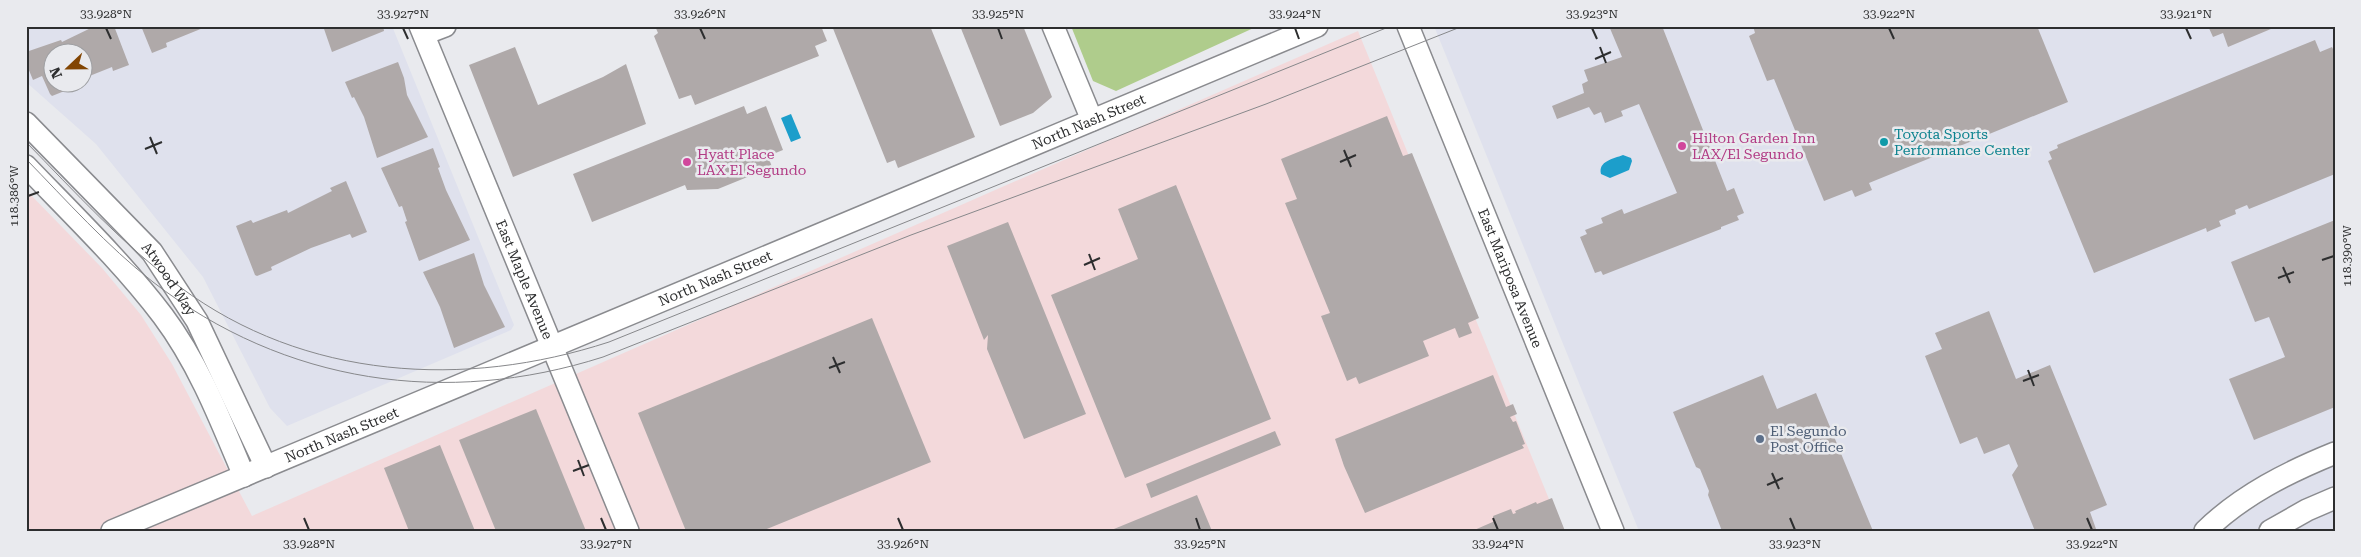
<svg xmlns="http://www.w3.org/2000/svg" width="2361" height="557" font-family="'Roboto Serif',serif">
<rect width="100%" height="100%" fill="#e9eaee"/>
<!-- built -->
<g fill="#dfe1ed" fill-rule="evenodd">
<path d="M26 26H392L514 325 511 330 287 426 270 408 203 277 96 144 26 82ZM52 52H82V82H52Z"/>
<polygon points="1434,26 2335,26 2335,531 1639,531"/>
</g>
<!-- industrial -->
<polygon fill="#f3d9db" points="1358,31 1562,531 26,531 26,190 102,268 141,315 172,364 252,516"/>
<!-- green -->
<polygon fill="#afcc8c" points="1071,26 1258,26 1116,91 1093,81"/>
<!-- water -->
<g fill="#1c9ecb">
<polygon points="791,114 801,138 791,142 781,118"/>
<path d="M1623 155 1631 158 1632 161 1629 170 1610 178 1601 174C1598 161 1613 159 1623 155Z"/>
</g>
<!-- building -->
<g fill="#afa9a9">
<polygon points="95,26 114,26 129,65 113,71 112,67 82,79 82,52 52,52 52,82 73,83 65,86 67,90 52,96 50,94 42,76 33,80 26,63 26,52 61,40 62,42"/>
<polygon points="141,26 208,26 166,43 167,47 152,53"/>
<polygon points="323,26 383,26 384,31 332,52"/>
<polygon points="655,26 821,26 827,41 815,46 819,56 695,105 691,95 679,99 654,36 658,33"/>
<polygon points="832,26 930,26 975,137 898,168 895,160 887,163"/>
<polygon points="960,26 1023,26 1052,97 1033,113 1000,126"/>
<polygon points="1609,26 1662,26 1727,191 1734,188 1744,213 1737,216 1739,220 1721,227 1721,229 1603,275 1601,271 1595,273 1580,237 1587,234 1585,230 1603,223 1601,218 1622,209 1624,214 1677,193 1639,104 1621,111 1623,116 1605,123 1601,112 1594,115 1589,107 1557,119 1552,106 1584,93 1582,84 1588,81 1584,70 1622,57"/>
<polygon points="1753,26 2037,26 2068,102 1869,183 1872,190 1855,197 1852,190 1824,201 1774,79 1767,81 1749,36 1755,33"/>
<polygon points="2208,26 2278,26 2228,47 2223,33 2213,37"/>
<polygon points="2315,40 2320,52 2332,47 2335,53 2335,174 2249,209 2247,205 2235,210 2236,214 2219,221 2221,226 2207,232 2206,228 2094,273 2048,161 2052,159 2049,152 2058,148 2057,145"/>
<polygon points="515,47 538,105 603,77 626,64 646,124 513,177 469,65"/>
<polygon points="398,62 404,78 407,95 428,137 377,158 364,117 354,97 352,98 345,82"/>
<polygon points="744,106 747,114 766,106 783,150 768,156 772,167 718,189 687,190 685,185 592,222 573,174"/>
<polygon points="1387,116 1403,156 1412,153 1479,318 1468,323 1472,333 1459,338 1455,328 1423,341 1429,356 1359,384 1356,377 1347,381 1321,316 1330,313 1285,203 1297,199 1281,159"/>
<polygon points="433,148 440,167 438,168 446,190 470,240 419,261 405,222 407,221 402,206 399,207 381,168"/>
<polygon points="346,181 367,232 352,238 350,234 311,248 271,267 272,270 257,276 255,275 236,226 251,220 253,223 287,210 288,213 332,191 330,188"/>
<polygon points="1176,185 1271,419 1125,478 1051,295 1138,259 1118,209"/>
<polygon points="2335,220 2335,407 2254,440 2229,379 2285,357 2269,317 2255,322 2231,262"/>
<polygon points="1008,222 1086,414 1024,439 987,349 988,335 984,340 947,246"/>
<polygon points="474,253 484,285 505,327 454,348 440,307 423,272"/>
<polygon points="1989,311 2016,379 2050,365 2107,505 2090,512 2096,529 2035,531 2012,475 2018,466 2009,444 1984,454 1977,437 1960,444 1925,356 1942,349 1935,333"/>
<polygon points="872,318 931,462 762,531 686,531 638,413"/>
<polygon points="1493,375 1506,407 1513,404 1517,414 1510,417 1513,422 1516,421 1525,444 1522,445 1524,448 1365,513 1344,466 1335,439"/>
<polygon points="1763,375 1777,409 1816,393 1873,531 1722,531 1708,495 1709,491 1700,469 1696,467 1673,412"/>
<polygon points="536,409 586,531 496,531 459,440"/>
<polygon points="1275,431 1281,445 1151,498 1146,484"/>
<polygon points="440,445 475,531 409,531 384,468"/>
<polygon points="1197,495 1212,531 1109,531"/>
<polygon points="1552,498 1565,531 1472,531 1495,521 1493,516 1511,509 1513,514 1516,513 1515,511 1536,502 1537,504"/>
</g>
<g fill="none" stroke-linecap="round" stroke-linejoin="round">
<defs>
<g id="minor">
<path id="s1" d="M420 26 628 531"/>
<polyline points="1053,26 1092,120"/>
<path id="s2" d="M1408 26 1613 531"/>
<polyline points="424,34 445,26"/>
<path id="s3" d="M26 123 152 252 197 321 266 467"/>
<path d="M26 166C73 215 122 262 163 316 199 364 221 421 244 476"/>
<path id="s4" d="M112 531 1317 26"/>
<path d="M2205 531C2242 495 2288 472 2335 453"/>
<polyline points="2270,531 2307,510 2335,498"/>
</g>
</defs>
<!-- minor casing -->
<use href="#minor" stroke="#8a8b8f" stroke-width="24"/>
<!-- minor -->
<use href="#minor" stroke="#fff" stroke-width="21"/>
<!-- tram -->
<g stroke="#87888b" stroke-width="1">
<path d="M26 142C75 192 123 245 180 287 305 380 465 389 609 342L1391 26"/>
<path d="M26 159C67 201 107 246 153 282 285 384 446 407 603 357L911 235 1266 104 1463 26"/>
</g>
</g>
<!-- ticks -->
<path fill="none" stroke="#2d2e2f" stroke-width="2" d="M106 28 111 39M403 28 408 39M700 28 705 39M998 28 1002 39M1295 28 1299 39M1592 28 1597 39M1889 28 1894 39M2186 28 2191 39M1600 47 1606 63M1595 59 1611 52M150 137 157 154M145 149 162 142M1344 150 1351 167M1340 162 1356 155M28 196 39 192M1089 254 1095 270M2322 260 2334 256M1084 265 1100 258M2283 267 2290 283M2278 278 2294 272M833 357 840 373M829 368 845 362M2028 370 2034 386M2023 381 2039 375M578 460 584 476M573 471 589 465M1772 473 1779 489M1767 485 1783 478M304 518 309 530M601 518 606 530M898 518 903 530M1196 518 1200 530M1493 518 1498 530M1790 518 1795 530M2087 518 2092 530"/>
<!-- markers -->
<circle fill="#0f9aa8" stroke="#e9eaee" stroke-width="2" cx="1884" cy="142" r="5"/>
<g fill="#d1479c" stroke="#e9eaee" stroke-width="2">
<circle cx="1682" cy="146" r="5"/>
<circle cx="687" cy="162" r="5"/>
</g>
<circle fill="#5c6f8a" stroke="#e9eaee" stroke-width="2" cx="1760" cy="439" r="5"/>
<g text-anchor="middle" stroke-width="5" stroke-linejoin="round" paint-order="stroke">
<!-- street labels -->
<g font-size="14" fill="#2d2e2f" stroke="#e9eaee">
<text dy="5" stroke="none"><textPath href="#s4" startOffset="1059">North Nash Street</textPath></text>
<text dy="5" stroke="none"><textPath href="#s1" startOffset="274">East Maple Avenue</textPath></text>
<text dy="5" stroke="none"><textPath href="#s2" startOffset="272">East Mariposa Avenue</textPath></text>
<text dy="5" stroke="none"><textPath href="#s4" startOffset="654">North Nash Street</textPath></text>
<text dy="5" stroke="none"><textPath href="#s3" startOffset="212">Atwood Way</textPath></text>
<text dy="5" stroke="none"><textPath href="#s4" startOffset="249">North Nash Street</textPath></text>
</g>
<!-- culture labels -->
<g font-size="14" fill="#0d838f" stroke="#e9eaee" text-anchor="start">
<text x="1894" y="139">Toyota Sports<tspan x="1894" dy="16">Performance Center</tspan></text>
</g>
<!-- hotel labels -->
<g font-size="14" fill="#b23c85" stroke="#e9eaee" text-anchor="start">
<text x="1692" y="143">Hilton Garden Inn<tspan x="1692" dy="16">LAX/El Segundo</tspan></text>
<text x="697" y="159">Hyatt Place<tspan x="697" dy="16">LAX El Segundo</tspan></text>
</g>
<!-- service labels -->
<g font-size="14" fill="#4e5e75" stroke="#e9eaee" text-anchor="start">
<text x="1770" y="436">El Segundo<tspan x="1770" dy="16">Post Office</tspan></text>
</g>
</g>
<!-- border -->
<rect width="2361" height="557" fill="none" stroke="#e9eaee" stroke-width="55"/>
<!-- north arrow -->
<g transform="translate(68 68) rotate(248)"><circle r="24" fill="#e9eaee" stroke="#9e9fa2"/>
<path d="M0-4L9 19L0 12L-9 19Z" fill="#824502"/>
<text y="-8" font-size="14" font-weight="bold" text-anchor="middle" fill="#2d2e2f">N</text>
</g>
<rect x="28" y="28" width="2306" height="502" fill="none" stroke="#2d2e2f" stroke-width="2"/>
<g font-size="12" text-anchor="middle" fill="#2d2e2f">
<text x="106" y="18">33.928°N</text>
<text x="403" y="18">33.927°N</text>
<text x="700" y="18">33.926°N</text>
<text x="998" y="18">33.925°N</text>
<text x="1295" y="18">33.924°N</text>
<text x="1592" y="18">33.923°N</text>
<text x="1889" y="18">33.922°N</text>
<text x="2186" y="18">33.921°N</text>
<text transform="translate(14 196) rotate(-90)" y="4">118.386°W</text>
<text transform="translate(2347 256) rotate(-90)" y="4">118.390°W</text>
<text x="309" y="548">33.928°N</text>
<text x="606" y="548">33.927°N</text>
<text x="903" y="548">33.926°N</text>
<text x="1200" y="548">33.925°N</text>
<text x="1498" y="548">33.924°N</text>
<text x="1795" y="548">33.923°N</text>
<text x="2092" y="548">33.922°N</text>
</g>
</svg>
